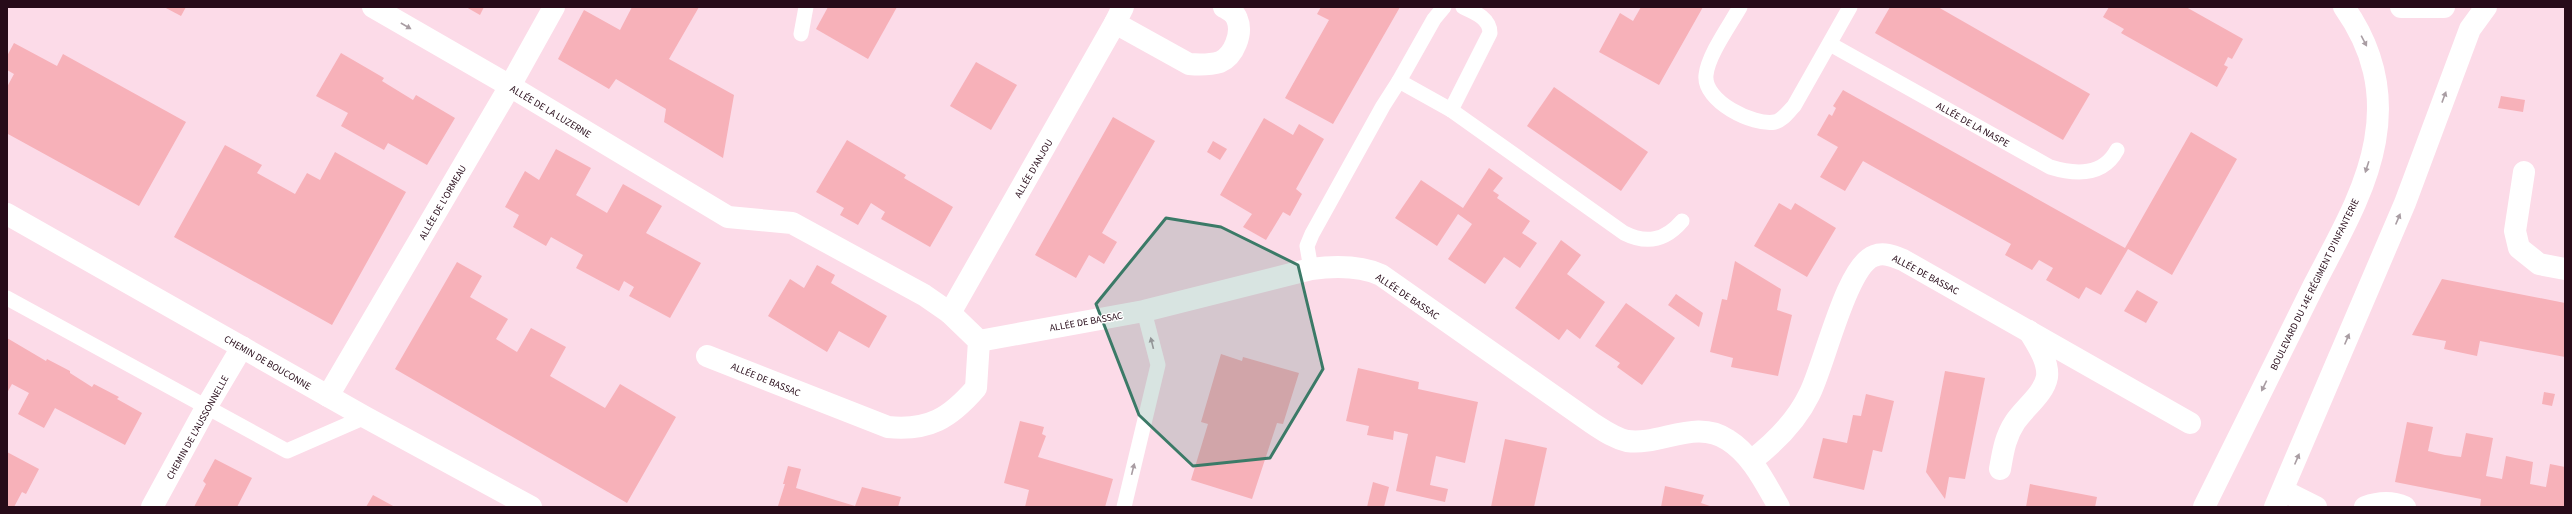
<svg xmlns="http://www.w3.org/2000/svg" width="2572" height="514" font-family="'Source Sans 3',sans-serif">
<rect width="100%" height="100%" fill="#fcdbe8"/>
<!-- building -->
<g fill="#f7b1b9">
<polygon points="164,7 186,7 181,16"/>
<polygon points="466,7 484,7 480,15"/>
<polygon points="632,7 699,7 669,59 734,95 723,158 664,122 666,109 616,79 609,89 558,59 584,10 620,30"/>
<polygon points="828,7 897,7 868,59 816,29"/>
<polygon points="1321,7 1400,7 1333,124 1285,98 1329,20 1317,14"/>
<polygon points="1641,7 1703,7 1659,85 1599,52 1620,13 1633,21"/>
<polygon points="1890,7 1938,7 2090,94 2063,140 1875,33"/>
<polygon points="2109,7 2186,7 2243,39 2232,59 2228,57 2224,65 2228,67 2217,87 2121,33 2124,29 2103,17"/>
<polygon points="14,43 57,66 63,54 186,122 139,206 8,134 7,136 7,87 14,74 7,70 7,56"/>
<polygon points="341,53 384,78 382,81 413,100 416,95 455,118 427,165 388,143 384,150 341,126 348,113 316,96"/>
<polygon points="976,62 1017,85 991,130 950,106"/>
<polygon points="1554,87 1648,152 1621,191 1527,126"/>
<polygon points="1843,90 2125,248 2191,132 2237,159 2172,275 2128,249 2101,295 2086,287 2079,299 2046,280 2053,268 2039,260 2032,270 2005,255 2011,244 1863,161 1845,191 1820,177 1838,147 1817,135 1829,114 1832,116 1836,108 1833,106"/>
<polygon points="2501,96 2525,100 2523,112 2498,108"/>
<polygon points="1113,117 1155,141 1102,233 1117,242 1104,264 1089,255 1076,278 1035,255"/>
<polygon points="1264,118 1293,135 1299,124 1324,139 1296,189 1302,194 1290,216 1283,212 1266,240 1243,227 1252,214 1220,195"/>
<polygon points="847,140 906,175 904,178 953,207 930,247 881,219 885,212 871,203 858,225 840,215 844,208 816,192"/>
<polygon points="1213,141 1227,149 1220,160 1207,152"/>
<polygon points="225,145 262,165 257,173 295,194 307,173 320,180 335,152 406,192 332,325 174,237"/>
<polygon points="556,149 591,168 576,195 607,213 623,184 662,206 646,233 701,263 670,318 629,296 634,287 624,281 619,291 576,268 583,255 551,237 546,246 513,227 519,215 505,207 525,171 539,180"/>
<polygon points="1489,168 1503,178 1493,191 1499,195 1497,198 1530,221 1522,233 1537,243 1520,268 1504,257 1485,284 1448,259 1472,224 1458,214 1437,246 1395,218 1421,180 1463,208"/>
<polygon points="1779,203 1791,210 1795,203 1836,228 1807,277 1754,246"/>
<polygon points="1561,240 1581,255 1567,274 1605,302 1580,339 1567,329 1559,340 1515,308"/>
<polygon points="1735,261 1781,289 1777,310 1792,315 1778,376 1731,367 1733,358 1710,352 1722,299 1727,300"/>
<polygon points="457,262 482,276 470,297 508,319 496,339 517,352 531,328 566,347 550,376 605,408 620,384 676,417 627,503 395,369"/>
<polygon points="817,265 835,275 831,283 887,316 869,348 839,331 827,352 768,316 790,279 804,288"/>
<polygon points="2442,279 2565,303 2565,357 2480,341 2477,356 2444,349 2446,341 2412,335"/>
<polygon points="2137,290 2158,302 2146,323 2124,311"/>
<polygon points="1676,294 1703,313 1699,327 1668,305"/>
<polygon points="1626,303 1675,338 1642,385 1617,367 1620,363 1595,346"/>
<polygon points="7,338 46,361 47,359 70,371 70,373 92,387 94,384 119,397 117,399 142,413 125,445 55,408 44,428 18,414 29,393 12,384 7,393"/>
<polygon points="1221,354 1242,361 1243,357 1299,373 1283,424 1277,423 1252,499 1191,480 1208,424 1201,422"/>
<polygon points="1358,368 1419,382 1418,389 1478,402 1465,463 1436,456 1430,485 1448,489 1445,502 1396,491 1408,434 1394,431 1393,440 1367,435 1369,426 1346,421"/>
<polygon points="1945,371 1985,378 1965,479 1949,477 1945,499 1926,472"/>
<polygon points="2544,392 2555,394 2552,406 2542,404"/>
<polygon points="1866,394 1894,401 1882,452 1873,450 1864,490 1813,478 1823,438 1847,443 1853,415 1861,416"/>
<polygon points="1020,421 1044,427 1042,434 1046,436 1038,457 1113,479 1105,507 1025,507 1029,490 1004,483"/>
<polygon points="2407,422 2433,427 2428,451 2445,455 2461,457 2466,433 2493,438 2486,476 2502,479 2506,456 2533,462 2530,484 2546,487 2550,464 2565,467 2565,507 2480,507 2481,499 2395,482"/>
<polygon points="1505,439 1547,448 1534,507 1491,507"/>
<polygon points="7,452 39,469 26,494 22,492 14,507 7,507"/>
<polygon points="215,459 252,478 237,507 194,507 206,484 203,481"/>
<polygon points="788,466 801,469 796,488 855,506 862,487 901,497 898,507 775,507 778,506 785,484 783,484"/>
<polygon points="1373,482 1389,487 1384,507 1367,507"/>
<polygon points="2030,484 2097,497 2095,507 2026,507"/>
<polygon points="1665,486 1704,495 1701,503 1713,507 1661,507"/>
<polygon points="373,495 395,507 366,507"/>
</g>
<g fill="none" stroke-linecap="round" stroke-linejoin="round">
<!-- service -->
<g stroke="#fff" stroke-width="15">
<path d="M1740 7C1730 25 1708 55 1706 75 1703 101 1753 126 1775 122 1783 120 1788 112 1794 106L1850 7"/>
<polyline points="801,34 806,7"/>
<path d="M1830 44 2050 167C2076 175 2103 176 2117 150"/>
<polyline points="1399,81 1434,19 1444,7"/>
<path d="M1451 110 1490 33C1490 18 1474 12 1463 7"/>
<path d="M1311 269 1307 246 1312 234 1383 106 1399 81 1451 110 1624 233C1646 244 1665 241 1682 221"/>
<polyline points="7,298 287,451 365,417"/>
<polyline points="1124,507 1158,365 1144,311"/>
</g>
<!-- pedestrian -->
<polyline stroke="#fff" stroke-width="22" points="2284,491 2316,507"/>
<!-- minor -->
<g stroke="#fff" stroke-width="22">
<path d="M373 7 510 86 728 217 792 223 924 295 950 313 979 341 976 388C950 418 929 431 888 427L707 356"/>
<path d="M1123 7 1115 23 1189 64C1200 65 1210 65 1220 62 1234 56 1243 33 1237 19 1235 13 1229 10 1224 7"/>
<polyline points="2524,172 2515,231 2519,248 2539,264 2565,269"/>
<polyline points="7,214 365,417 531,507"/>
<polyline points="950,313 1115,23"/>
<path d="M979 341 1144 311 1311 269C1334 266 1359 265 1381 275L1592 423C1603 430 1614 438 1627 441 1660 446 1696 418 1728 440 1752 455 1765 483 1779 507"/>
<polyline points="328,396 510,86 554,7"/>
<path d="M1751 461C1773 444 1796 422 1809 395 1824 367 1846 266 1874 256 1884 252 1893 256 1903 260L2190 423"/>
<path d="M2000 469C2003 452 2005 437 2015 422 2024 408 2044 394 2047 377 2049 361 2036 343 2029 331"/>
<polyline points="152,507 207,406 242,347"/>
<path d="M2365 507C2379 502 2391 501 2405 507"/>
</g>
<!-- tertiary -->
<g stroke="#fff" stroke-width="22">
<polyline points="2401,7 2444,7"/>
<path d="M2204 507C2240 433 2277 359 2314 285 2337 240 2366 192 2375 141 2384 91 2373 48 2344 7"/>
<polyline points="2275,507 2405,203 2470,29 2486,7"/>
</g>
</g>
<!-- one-way arrows -->
<defs><path id="oneway-solid" d="M-6-.8H1V-3.2L6.5 0L1 3.2V.8H-6Z"/></defs>
<g fill="#a99da3">
<use href="#oneway-solid" transform="translate(406 26) rotate(30)"/>
<use href="#oneway-solid" transform="translate(2364 41) rotate(62)"/>
<use href="#oneway-solid" transform="translate(2444 97) rotate(-70)"/>
<use href="#oneway-solid" transform="translate(2367 167) rotate(108)"/>
<use href="#oneway-solid" transform="translate(2398 219) rotate(-67)"/>
<use href="#oneway-solid" transform="translate(2347 339) rotate(-67)"/>
<use href="#oneway-solid" transform="translate(1152 343) rotate(-104)"/>
<use href="#oneway-solid" transform="translate(2264 386) rotate(116)"/>
<use href="#oneway-solid" transform="translate(2297 459) rotate(-67)"/>
<use href="#oneway-solid" transform="translate(1133 469) rotate(-76)"/>
</g>
<!-- marked area -->
<path fill="#3b7a67" fill-opacity="0.2" stroke="#3b7a67" stroke-width="3" stroke-linejoin="round" d="M1166 218 1221 227 1298 265 1323 369 1270 458 1193 466 1139 415 1096 304Z"/>
<g text-anchor="middle" stroke-width="3" stroke-linejoin="round" paint-order="stroke">
<!-- street labels -->
<g font-size="10" fill="#270b19" stroke="#fff">
<text transform="translate(551 111) rotate(31)" y="4">ALLÉE DE LA LUZERNE</text>
<text transform="translate(1973 124) rotate(29)" y="4">ALLÉE DE LA NASPE</text>
<text transform="translate(1033 168) rotate(-60)" y="4">ALLÉE D'ANJOU</text>
<text transform="translate(442 202) rotate(-60)" y="4">ALLÉE DE L'ORMEAU</text>
<text transform="translate(1926 274) rotate(28)" y="4">ALLÉE DE BASSAC</text>
<text transform="translate(2314 284) rotate(-64)" y="4">BOULEVARD DU 14E RÉGIMENT D'INFANTERIE</text>
<text transform="translate(1408 296) rotate(34)" y="4">ALLÉE DE BASSAC</text>
<text transform="translate(1086 321) rotate(-10)" y="4">ALLÉE DE BASSAC</text>
<text transform="translate(268 362) rotate(30)" y="4">CHEMIN DE BOUCONNE</text>
<text transform="translate(766 379) rotate(22)" y="4">ALLÉE DE BASSAC</text>
<text transform="translate(197 427) rotate(-61)" y="4">CHEMIN DE L'AUSSONNELLE</text>
</g>
</g>
<!-- border -->
<rect width="2572" height="514" fill="none" stroke="#270b19" stroke-width="16"/>
</svg>
